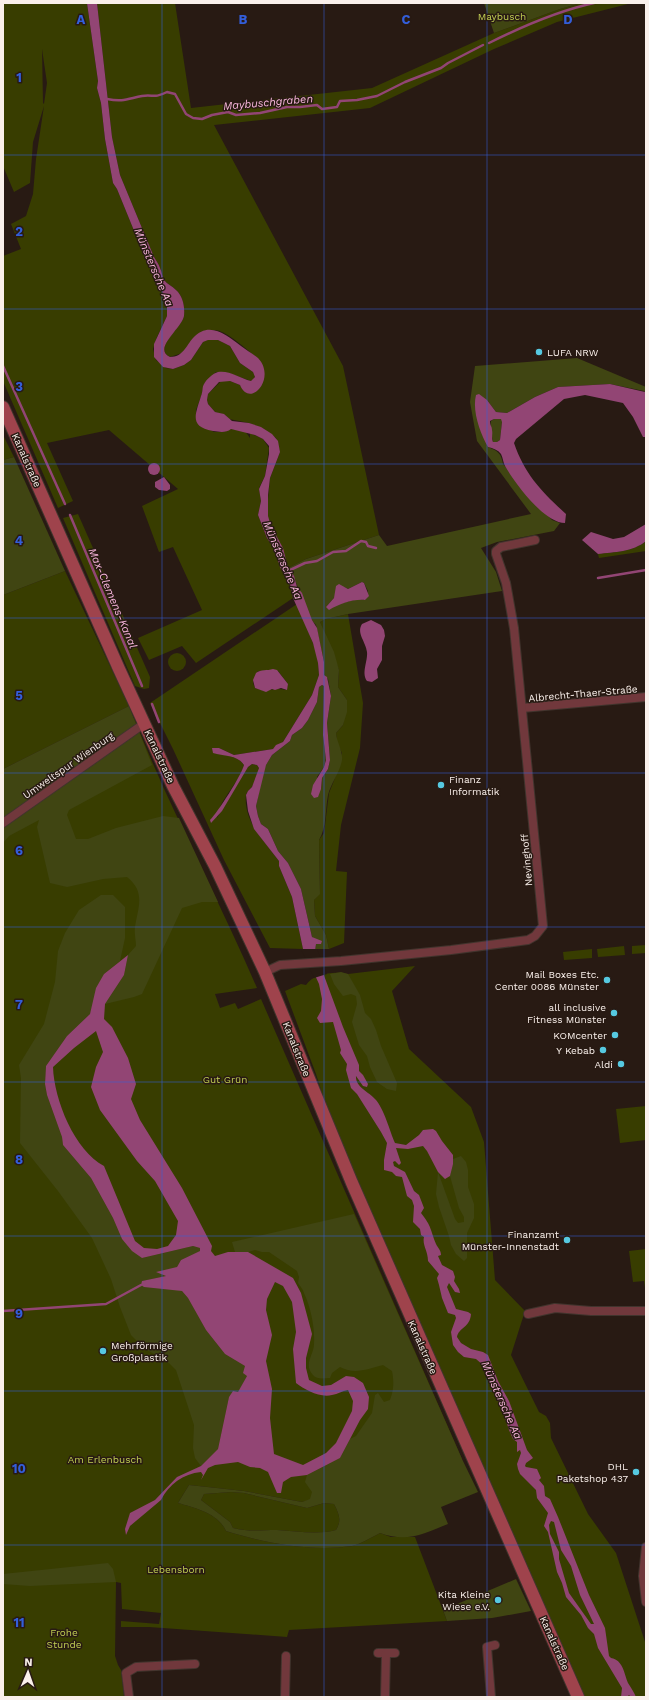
<svg xmlns="http://www.w3.org/2000/svg" width="649" height="1700" font-family="'Work Sans',sans-serif">
<rect width="100%" height="100%" fill="#281a13"/>
<!-- green -->
<g fill="#383d00" fill-rule="evenodd">
<path d="M3 3H36L40 28 36 3H87L98 81 97 88 101 103 105 139 113 183 117 189 146 260 158 279 167 306V316L157 337 153 349 156 360 166 368 173 369 184 365 191 360 203 342 207 340H218L230 346 240 363 253 372 255 376 253 380 251 381 228 373 216 372 204 384 202 394 196 410 197 422 214 432H223L231 429 245 431 250 438V433L263 439 269 448 265 476 259 488 261 501 258 515 267 538 275 550 280 567 289 583 293 598 196 663 182 646 149 660 138 638 202 610 173 547 159 552 142 506 178 489 109 430 47 443 73 501 58 508 3 381V256L21 249 11 224 26 216 33 194 36 159 44 106 33 142 30 183 14 192 3 166ZM42 49 47 83 44 104 43 103Z"/>
<path d="M97 3H175L191 108 372 88 494 33 560 9 581 3H632L557 22 494 49 370 108 214 125 343 366 379 535 306 559 288 568 281 545 269 523 267 510 270 478 280 452 276 438 264 429 249 423 229 419 225 415 215 412 208 404 207 400 208 394 221 381H230L240 385 244 391 252 393 262 364 260 362C255 355 230 335 222 332 218 330 214 330 209 330L182 353 170 357C152 349 182 327 184 316 185 307 183 296 176 290 172 286 167 284 164 280 162 276 162 272 160 268 159 264 156 261 154 257L120 175 112 137Z"/>
<polygon points="3,435 14,457 3,460"/>
<polygon points="78,514 150,677 149,688 144,689 135,686 63,518"/>
<path d="M646 541V551L599 558 598 554C614 552 633 552 646 541Z"/>
<polygon points="65,571 129,706 3,769 3,595"/>
<path d="M297 604 317 653 318 663 319 675 312 695 283 742 273 749 234 755 219 748 215 753C224 755 239 756 244 765 238 785 220 798 217 818L246 769 252 764 257 765 259 768C258 773 256 780 253 785 251 789 247 791 246 795 243 821 265 842 279 861V866L292 897 303 949 270 948 224 860 173 749 150 703ZM258 671H278L288 684 286 690C279 688 272 689 265 691L255 688 253 683Z"/>
<polygon points="348,614 363,703 360,748 341,825 336,871 347,872 344,943 329,949 326,935 315,916 314,900 320,893 319,840 324,833 329,793 335,778 342,753 337,743 336,733 343,725 347,700 338,687 339,670 320,622 326,619"/>
<circle cx="177" cy="662" r="9"/>
<path d="M134 718C170 810 218 897 257 988L215 994 220 1008 235 1003 238 1009 261 999 462 1459 302 1502 244 1491 189 1485 178 1503C195 1508 218 1513 226 1531 265 1543 312 1552 352 1546 361 1544 372 1537 380 1533L391 1537H415L447 1621 289 1630 287 1637 149 1627H121V1621L159 1624 161 1613 122 1609 121 1583 116 1582 115 1656 118 1665 121 1670 124 1697H3V793Z"/>
<polygon points="646,945 646,953 632,954 632,946"/>
<polygon points="624,946 625,955 598,957 597,949"/>
<polygon points="592,949 592,958 564,960 563,952"/>
<path d="M415 966 392 991 409 1049 471 1107 484 1142 495 1280 525 1311 511 1355 539 1412 546 1416 550 1423 551 1438 588 1514 616 1553 646 1645V1697H584L366 1205 328 1112 316 1074 285 991 301 984 306 985C314 973 335 971 348 974Z"/>
<polygon points="646,1106 646,1140 620,1143 616,1109"/>
<polygon points="646,1249 646,1288 645,1288 644,1281 633,1282 629,1251"/>
<path d="M231 1492 244 1493 307 1508 324 1503 334 1504C339 1514 342 1520 336 1530 317 1535 297 1531 277 1530 260 1530 250 1532 233 1528L230 1522 201 1500 204 1494Z"/>
</g>
<!-- forest -->
<g fill="#404512" fill-rule="evenodd">
<polygon points="484,3 581,3 560,9 494,33"/>
<path d="M577 358 646 387V393L644 391 610 384 558 387 535 397 507 413 496 412 487 400 488 447C498 451 501 453 503 464L552 520 560 523 554 531 497 542 481 548 496 572 502 591 348 614 326 619 320 622 334 652 339 670 338 687 347 700V712L343 725 336 733C337 743 343 751 342 760 340 772 331 783 328 795 325 810 327 827 319 840L320 894 314 900 315 916 326 935 329 949H315L316 944 318 943 312 937 301 889 288 863 278 851 268 829 261 824 258 816 256 806 264 768 272 755 290 741 292 735 302 728 308 720 317 702 319 687 322 685 324 686 323 735 326 759 324 767 317 777 321 789 322 778 328 769 330 760 327 723 331 696 328 679 324 675V662L316 625C303 611 300 584 288 568L306 559 379 535 387 546 531 514 477 441 470 402 475 366ZM362 582 364 583 368 591 365 600 358 599 326 607 344 587 348 589Z"/>
<path d="M494 419H502V422L500 440 497 442H493C492 439 490 425 491 421Z"/>
<polygon points="14,457 65,571 3,595 3,460"/>
<path d="M129 706 152 765 69 810 67 815 76 839H88L116 828 163 816 179 818 218 902H202L182 908 142 994 134 997 105 1004 124 975 128 955 136 946C136 940 134 933 135 927 138 907 146 892 127 877L103 879 67 887 50 883 37 827 39 820 9 836 3 843V769Z"/>
<polygon points="101,895 113,895 125,907 125,938 120,961 104,974 90,1014 67,1036 46,1066 45,1084 47,1095 62,1137 63,1145 91,1178 113,1218 122,1239 142,1258 193,1246 200,1248 201,1251 181,1260 177,1267 167,1276 142,1281 182,1291 188,1298 206,1330 225,1354 245,1366 247,1376 238,1393 233,1392 229,1397 218,1449 201,1466 195,1458 193,1448 194,1425 176,1370 169,1363 144,1348 131,1335 120,1307 111,1279 92,1238 58,1191 20,1143 21,1078 19,1065 44,1024 55,982 58,951 65,933 79,910"/>
<polygon points="341,972 348,974 360,995 365,1013 371,1019 376,1030 381,1046 397,1083 396,1091 387,1089 377,1082 370,1067 367,1056 359,1045 352,1022 357,1004 356,996 351,994 343,996 334,984 330,974"/>
<polygon points="461,1156 466,1162 468,1170 468,1187 474,1204 474,1218 467,1233 467,1258 464,1261 456,1254 451,1245 449,1236 439,1207 436,1194 438,1172 455,1219 458,1223 464,1222 464,1217 459,1208 450,1176 453,1159"/>
<path d="M354 1214 462 1459 478 1492 441 1507 448 1524C423 1534 407 1543 380 1533 372 1537 361 1544 352 1546 311 1552 265 1543 226 1531 218 1513 195 1508 178 1503L189 1485 244 1491 302 1502 310 1499 312 1492 305 1482 307 1475 340 1458 350 1439 356 1436 372 1413 375 1395 378 1393 384 1402 390 1400C394 1390 394 1381 392 1371L383 1365C367 1369 355 1375 340 1367L332 1373 330 1378C325 1378 317 1380 313 1375 303 1364 314 1355 314 1344 315 1328 311 1308 304 1293 303 1289 300 1286 298 1283L299 1277 297 1271 269 1252H262L255 1250 248 1252H235L232 1242ZM231 1492 244 1493 307 1508 324 1503 334 1504C339 1514 342 1520 336 1530 317 1535 297 1531 277 1530 261 1530 249 1532 233 1528L230 1522 201 1500 204 1494Z"/>
<polygon points="108,1563 113,1569 116,1582 30,1586 3,1584 3,1574"/>
<polygon points="516,1579 531,1611 492,1618 447,1621 443,1610"/>
</g>
<!-- water -->
<g fill="#924574" fill-rule="evenodd">
<path d="M87 3H97L112 137 120 175 154 257C156 261 159 264 160 268 162 272 162 276 164 280 167 284 172 286 176 290 183 296 185 307 184 316 182 328 152 349 170 357 183 357 186 346 193 338 209 320 227 335 241 346 246 350 253 354 258 358 277 378 250 409 240 385L230 381 219 382 208 394 207 400 208 404 215 412 224 414 232 421 249 423 261 427 272 434 278 441 280 452 270 478 268 495V516L271 526 283 548 288 568 294 576 297 587 302 593 312 620 317 628 324 662V675L327 677 331 696 327 723 330 760 328 769 322 778 321 789 318 797 314 798 311 794 313 785 324 767 326 760 323 735 324 686 322 685 319 687 317 702 308 720 302 728 292 735 290 741 272 755 266 765 256 806 258 816 261 824 268 829 278 851 288 863 301 889 312 937 322 941 321 944H316L315 951 343 1027 359 1065V1071L363 1075 368 1084 367 1087 363 1086 356 1076C355 1087 369 1092 375 1099 384 1108 390 1132 395 1143L406 1145 419 1135 423 1130 433 1129 436 1131 442 1141 453 1155V1164L450 1176 445 1179 438 1172 427 1151 423 1146 408 1149 396 1148 401 1163 399 1165 395 1161 393 1162 394 1166 405 1172 414 1191 419 1195 424 1208 421 1213C432 1227 430 1229 436 1244 438 1248 441 1250 441 1255L438 1256 442 1265 453 1271 455 1277 454 1281 459 1289 460 1293 455 1292 449 1283 447 1287 456 1309 468 1312 471 1314C470 1328 459 1327 457 1337L461 1343 471 1349 483 1352 488 1355 498 1381 509 1401 527 1450 533 1458 526 1463 525 1466 526 1467 537 1469 541 1478 539 1480 544 1486 545 1496 550 1499 558 1517 589 1595 605 1628 609 1656 611 1658C623 1660 624 1673 628 1683 631 1688 634 1692 636 1697H631L629 1695 627 1697H621L622 1688 598 1648 594 1634 588 1628 581 1615 566 1597 562 1583 557 1572 548 1532 544 1526 548 1513 537 1498 536 1490 520 1474 518 1469 517 1464 521 1453 520 1450 517 1452V1442L513 1439 509 1430 502 1408 491 1386 483 1365 476 1359 464 1357 458 1352 453 1345 451 1332 456 1318 455 1315 448 1313 442 1298 439 1285 437 1278 439 1274 428 1261C428 1251 422 1245 424 1237L421 1235 420 1229 413 1222 414 1206 412 1200 407 1196 402 1177 396 1176 392 1172 384 1170V1160L387 1143 381 1132 357 1094 351 1088 346 1070 347 1064 340 1053 341 1050 333 1022 320 1023 317 1018 321 1011 322 999 319 984 303 949 292 897 279 866V861L254 829 248 811 246 795 248 791 252 787 259 768 257 765 252 764 248 767 222 811 211 823 210 820C218 812 241 776 244 765 238 755 223 756 213 753L212 748H219L234 755 273 749 276 745 283 742 312 695 319 675 318 663 313 643 293 598 291 587 280 567 275 550 267 538 258 515 261 501 259 489 265 476 269 454V446L263 439 255 435 231 429C226 433 220 432 213 431 188 427 196 413 201 396 203 392 202 387 204 384 206 380 213 373 218 372 229 370 240 378 251 381L255 377 253 372 240 363 230 346 218 340H208L203 342 191 360 184 365 173 369 163 367 154 357V344L167 316V306L158 279 146 260 117 189 113 183 105 139 101 103 97 88 98 81ZM551 1521 554 1522 561 1550 571 1566 580 1595 594 1624H591L569 1593 559 1559V1552L550 1534 549 1525Z"/>
<path d="M610 384 645 392 646 393V437H643L633 417 623 403 585 395 564 399 516 439 514 443C525 475 542 492 566 514L565 523C544 523 515 483 505 466 503 462 503 458 501 454 498 450 493 448 488 447 480 433 472 411 476 395L479 394 487 400 496 412 507 413 535 397 558 387ZM494 419H501L502 422 500 440 497 442H493C491 437 493 435 492 430 492 426 490 426 490 421Z"/>
<circle cx="154" cy="469" r="6"/>
<polygon points="164,477 170,485 170,489 167,491 159,490 155,487 155,482"/>
<path d="M646 524V541C633 552 614 552 598 554L582 540 591 532 613 539 624 537Z"/>
<path d="M362 582 364 583 369 596 365 600C352 599 340 604 329 610L326 607 334 598 336 586 339 584 348 589Z"/>
<path d="M371 620 381 625 384 630 385 636 382 646V660L377 669 378 678 372 682 367 681C361 673 368 661 367 652 366 642 356 633 362 624Z"/>
<path d="M273 669 277 670 288 684 287 690 281 688 275 690 272 689 266 692 255 688 253 680 256 673C261 669 267 671 273 669Z"/>
<path d="M128 955 124 975 105 1004 104 1019 112 1027 128 1058 136 1084 131 1099 140 1120 182 1188 212 1246 211 1251 215 1256 228 1252H248L293 1278 301 1293 312 1334 306 1358V1368L309 1380 322 1386 331 1385 346 1376 354 1377 363 1383 369 1397 368 1409 360 1420 340 1458 307 1475 291 1477 283 1482 281 1493H277L268 1472 260 1468 250 1467 238 1462 215 1465 208 1468 201 1480 203 1475 201 1472C183 1474 169 1484 161 1500L130 1526 126 1535 125 1529 130 1513 155 1500 177 1477 201 1466 218 1449 229 1397 233 1391 238 1392 247 1376 243 1373 245 1366 225 1354 206 1330 188 1298 182 1291 144 1287 141 1285 142 1281 166 1276 156 1272 177 1267 181 1260 200 1251V1248L193 1246 142 1258 132 1251 122 1239 113 1218 91 1178 63 1145 62 1137 47 1095 45 1084 46 1066 67 1036 90 1014 96 988 104 974ZM96 1031 103 1052 96 1067 91 1087 100 1110 137 1161 155 1181 178 1221 176 1235 168 1246 157 1249 144 1248 135 1241 104 1166C75 1151 54 1100 53 1067L74 1048ZM275 1282 283 1286 292 1302 296 1332 293 1349 296 1383C305 1390 320 1398 332 1395 338 1394 342 1391 348 1390L353 1401 352 1411 336 1443 326 1453 303 1465 274 1454 270 1418 272 1389 266 1361 272 1335 266 1310 267 1299Z"/>
</g>
<!-- pier -->
<polygon fill="#281a13" points="301,949 317,949 327,974 314,978"/>
<g fill="none" stroke-linecap="round" stroke-linejoin="round">
<!-- stream -->
<g stroke="#924574" stroke-width="2.5">
<path d="M489 43C523 26 557 11 594 3"/>
<path d="M107 99C123 102 127 99 142 96 154 94 153 99 167 92L175 94 186 114 193 118 202 119 212 115 228 112 236 115 260 113 287 107H300L317 105 322 109 337 107 340 101 357 100 377 96 405 82 441 68 448 63 483 45"/>
<polyline points="3,366 65,504"/>
<polyline points="70,515 142,686"/>
<polyline points="288,571 305,563 317,561 333,552 346,551 361,541 366,542 368,546 376,548"/>
<polyline points="598,578 646,570"/>
<polyline points="152,704 159,722"/>
<polyline points="3,1311 106,1304 141,1285"/>
</g>
<defs>
<g id="street">
<polyline points="522,708 646,697"/>
<polyline points="3,823 145,723"/>
<polyline points="265,972 280,965 341,961 451,950 528,940 535,936 543,926 514,628 506,583 496,554 496,551 501,547 535,540"/>
<polyline points="528,1314 555,1308 591,1311 646,1311"/>
<polyline points="646,1547 643,1576 646,1602"/>
<polyline points="378,1653 386,1653"/>
<polyline points="129,1697 126,1673 136,1667 195,1664"/>
<polyline points="285,1697 286,1656"/>
<polyline points="385,1697 386,1653 395,1653"/>
<polyline points="491,1697 487,1647 495,1645"/>
</g>
<polyline id="secondary" points="3,407 119,669 173,786 215,866 265,972 352,1183 578,1697"/>
</defs>
<!-- street casing -->
<use href="#street" stroke="#41342d" stroke-width="10"/>
<!-- secondary casing -->
<use href="#secondary" stroke="#41342d" stroke-width="14"/>
<!-- street -->
<use href="#street" stroke="#71383c" stroke-width="8"/>
<!-- secondary -->
<use href="#secondary" stroke="#9f434c" stroke-width="12"/>
</g>
<!-- grid -->
<path fill="none" stroke="#335eda" stroke-width="1" stroke-opacity="0.55" d="M162 3V1697M324 3V1697M487 3V1697M3 155H646M3 309H646M3 464H646M3 618H646M3 773H646M3 927H646M3 1082H646M3 1236H646M3 1391H646M3 1545H646"/>
<!-- markers -->
<g fill="#56c9e1" stroke="#281a13" stroke-width="1.5">
<circle cx="539" cy="352" r="4"/>
<circle cx="441" cy="785" r="4"/>
<circle cx="607" cy="980" r="4"/>
<circle cx="614" cy="1013" r="4"/>
<circle cx="615" cy="1035" r="4"/>
<circle cx="603" cy="1050" r="4"/>
<circle cx="621" cy="1064" r="4"/>
<circle cx="567" cy="1240" r="4"/>
<circle cx="103" cy="1351" r="4"/>
<circle cx="636" cy="1472" r="4"/>
<circle cx="498" cy="1600" r="4"/>
</g>
<g text-anchor="middle" stroke-width="3" stroke-linejoin="round" paint-order="stroke">
<!-- park labels -->
<g font-size="10" fill="#c1cf52" stroke="#281a13">
<text x="502" y="20">Maybusch</text>
<text x="225" y="1083">Gut Grün</text>
<text x="105" y="1463">Am Erlenbusch</text>
<text x="176" y="1573">Lebensborn</text>
<text x="64" y="1636">Frohe<tspan x="64" dy="12">Stunde</tspan></text>
</g>
<!-- poi labels -->
<g font-size="10" fill="#faf0eb" stroke="#281a13" text-anchor="end">
<text x="547" y="356" text-anchor="start">LUFA NRW</text>
<text x="449" y="783" text-anchor="start">Finanz<tspan x="449" dy="12">Informatik</tspan></text>
<text x="599" y="978">Mail Boxes Etc.<tspan x="599" dy="12">Center 0086 Münster</tspan></text>
<text x="606" y="1011">all inclusive<tspan x="606" dy="12">Fitness Münster</tspan></text>
<text x="607" y="1039">KOMcenter</text>
<text x="595" y="1054">Y Kebab</text>
<text x="613" y="1068">Aldi</text>
<text x="559" y="1238">Finanzamt<tspan x="559" dy="12">Münster-Innenstadt</tspan></text>
<text x="111" y="1349" text-anchor="start">Mehrförmige<tspan x="111" dy="12">Großplastik</tspan></text>
<text x="628" y="1470">DHL<tspan x="628" dy="12">Paketshop 437</tspan></text>
<text x="490" y="1598">Kita Kleine<tspan x="490" dy="12">Wiese e.V.</tspan></text>
</g>
<!-- street labels -->
<g font-size="10" fill="#faf0eb" stroke="#281a13">
<text transform="translate(27 460) rotate(66)" y="4">Kanalstraße</text>
<text transform="translate(583 693) rotate(-5)" y="4">Albrecht-Thaer-Straße</text>
<text transform="translate(160 756) rotate(65)" y="4">Kanalstraße</text>
<text transform="translate(68 765) rotate(-35)" y="4">Umweltspur Wienburg</text>
<text transform="translate(526 860) rotate(-95)" y="4">Nevinghoff</text>
<text transform="translate(297 1049) rotate(68)" y="4">Kanalstraße</text>
<text transform="translate(423 1347) rotate(66)" y="4">Kanalstraße</text>
<text transform="translate(555 1643) rotate(66)" y="4">Kanalstraße</text>
</g>
<!-- water labels -->
<g font-size="11" font-style="italic" fill="#f8b6dc" stroke="#281a13">
<text transform="translate(268 102) rotate(-5)" y="4">Maybuschgraben</text>
<text transform="translate(154 267) rotate(67)" y="4">Münstersche Aa</text>
<text transform="translate(283 560) rotate(67)" y="4">Münstersche Aa</text>
<text transform="translate(113 598) rotate(67)" y="4">Max-Clemens-Kanal</text>
<text transform="translate(502 1400) rotate(66)" y="4">Münstersche Aa</text>
</g>
</g>
<g font-size="13" text-anchor="middle" font-weight="bold" fill="#335eda" stroke="#281a13" stroke-width="3" stroke-linejoin="round" paint-order="stroke">
<text x="81" y="24">A</text>
<text x="243" y="24">B</text>
<text x="406" y="24">C</text>
<text x="568" y="24">D</text>
<text x="19" y="82">1</text>
<text x="19" y="236">2</text>
<text x="19" y="391">3</text>
<text x="19" y="545">4</text>
<text x="19" y="700">5</text>
<text x="19" y="855">6</text>
<text x="19" y="1009">7</text>
<text x="19" y="1164">8</text>
<text x="19" y="1318">9</text>
<text x="19" y="1473">10</text>
<text x="19" y="1627">11</text>
</g>
<!-- border -->
<rect width="649" height="1700" fill="none" stroke="#faf0eb" stroke-width="8"/>
<!-- north arrow -->
<g transform="translate(28 1672) rotate(2)" stroke="#281a13" stroke-width="3" paint-order="stroke">
<path d="M0-3L7 15L0 10L-7 15Z" fill="#faf0eb"/>
<text y="-6" font-size="11" font-weight="bold" text-anchor="middle" fill="#faf0eb">N</text>
</g>
</svg>
